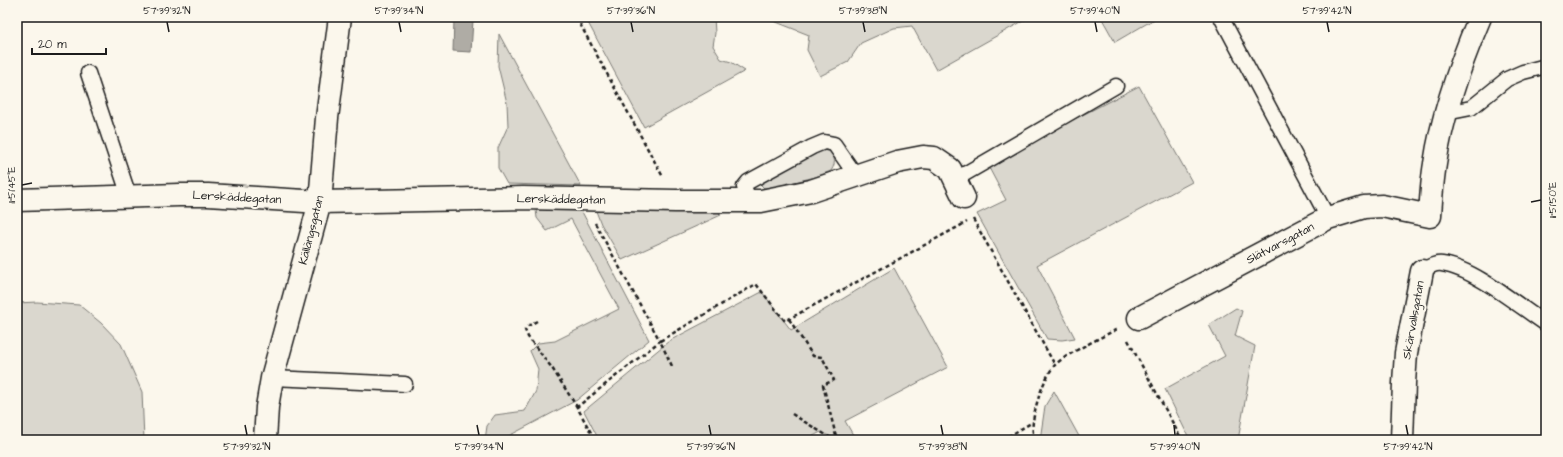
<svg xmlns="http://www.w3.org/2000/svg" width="1563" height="457" font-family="'Architects Daughter',sans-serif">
<rect width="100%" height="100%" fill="#fbf7ec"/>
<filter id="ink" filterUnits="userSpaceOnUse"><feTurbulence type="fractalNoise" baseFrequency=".025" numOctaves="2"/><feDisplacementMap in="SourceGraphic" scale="8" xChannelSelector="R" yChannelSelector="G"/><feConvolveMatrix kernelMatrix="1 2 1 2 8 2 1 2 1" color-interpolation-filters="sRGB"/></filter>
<g filter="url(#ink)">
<!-- green -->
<g fill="#dad7ce" stroke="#7b7a75">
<polygon points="585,17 714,17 715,33 713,46 721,59 731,62 745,71 644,127"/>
<polygon points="747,17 1030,17 936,70 912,26 894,28 861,43 848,62 820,76 807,50 809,35 766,18"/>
<polygon points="1101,17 1158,17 1115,42"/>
<polygon points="499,34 581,186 507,184 498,168 498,148 508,126 507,103 498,66"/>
<polygon points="1139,86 1192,182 1037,265 1075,338 1062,340 1047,339 977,214 1006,200 987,164"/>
<path d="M826 149C835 154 837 162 831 171L815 177 770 188H764L761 185 764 180 819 150Z"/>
<polygon points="539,207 580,208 649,340 577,400 501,440 485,440 487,426 495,415 525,411 536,391 538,369 530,351 538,343 555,341 619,309 571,219 547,231 537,218 536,210"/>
<polygon points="599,208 716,210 721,215 622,260 601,224 596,211"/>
<polygon points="894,268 948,367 845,421 856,440 837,440 821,432 805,440 599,440 584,411 669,341 758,294 762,292 791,330"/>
<polygon points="37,302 79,305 101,323 121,344 142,392 144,440 17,440 17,303"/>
<polygon points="1236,308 1242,311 1235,336 1255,346 1238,440 1190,440 1165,389 1225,356 1209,325"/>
<polygon points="1054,391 1081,440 1040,440 1045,406"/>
</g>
<!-- water -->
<polygon fill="#afaca5" stroke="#74726e" points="454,19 473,20 471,52 453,51"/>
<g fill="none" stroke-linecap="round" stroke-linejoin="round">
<defs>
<g id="service">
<polyline points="1221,17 1328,218"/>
<polyline points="88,73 129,196"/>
<polyline points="1446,113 1471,108 1507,79 1523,72 1546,66"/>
<polyline points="956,179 1116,86"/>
<polyline points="750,201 744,187 748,182 812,147 824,142 834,144 857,177"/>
<path d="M1422 271C1428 267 1435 263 1442 264 1473 268 1519 306 1546 324"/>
<polyline points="272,378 405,384"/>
</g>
<g id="minor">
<polyline points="17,200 179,195 208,195 320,202 523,198 676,201 761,201 811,191 897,162 923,157 934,158 950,169 964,198"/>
<path d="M1139 318 1328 218 1364 207 1382 206 1430 216C1431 199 1432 181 1435 164 1442 115 1461 62 1480 17"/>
<polyline points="265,440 267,407 272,378 320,202 327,118 340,17"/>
<polyline points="1402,440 1404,383 1406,353 1422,271"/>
</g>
</defs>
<!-- service casing -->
<use href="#service" stroke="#1c1c1c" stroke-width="17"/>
<!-- minor casing -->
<use href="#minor" stroke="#1c1c1c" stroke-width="25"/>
<!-- path -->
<g stroke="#1c1c1c" stroke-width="2.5" stroke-dasharray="4 3" stroke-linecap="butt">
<polyline points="580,24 663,177"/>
<polyline points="973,219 1055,365"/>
<polyline points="595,223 660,341 577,407 595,440"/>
<polyline points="789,319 813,356 822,357 834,380 823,385 837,440"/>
<polyline points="537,321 528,326 525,330 528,337 552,368 577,407"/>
<polyline points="1128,340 1182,440"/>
<polyline points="672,366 660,341 756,284 785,321 967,222"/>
<polyline points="792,414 834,440"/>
<polyline points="1002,440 1033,422"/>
<path d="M1034 440C1033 434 1032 427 1033 422 1035 405 1044 377 1055 365 1067 353 1103 337 1119 328"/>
</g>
<!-- service -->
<use href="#service" stroke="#fbf7ec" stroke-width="14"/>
<!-- minor -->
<use href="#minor" stroke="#fbf7ec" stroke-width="22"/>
</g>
</g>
<!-- ticks -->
<path fill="none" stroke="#1c1c1c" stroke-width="1.5" d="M167 22 169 32M399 22 401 32M631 22 633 32M863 22 865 32M1095 22 1097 32M1327 22 1329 32M22 185 32 183M1531 202 1541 200M245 425 247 435M477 425 479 435M709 425 711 435M941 425 943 435M1174 425 1175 435M1406 425 1408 435"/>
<g text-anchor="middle" stroke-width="4" stroke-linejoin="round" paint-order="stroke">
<!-- street labels -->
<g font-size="12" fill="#1c1c1c" stroke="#fbf7ec">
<text transform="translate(237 197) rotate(3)" y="4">Lerskäddegatan</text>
<text transform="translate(561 199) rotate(1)" y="4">Lerskäddegatan</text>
<text transform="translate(311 230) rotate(-76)" y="4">Källängsgatan</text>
<text transform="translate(1280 243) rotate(-28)" y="4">Slätvarsgatan</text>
<text transform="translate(1413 320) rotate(-80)" y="4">Skärvallsgatan</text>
</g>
</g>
<!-- margin -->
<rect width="1563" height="457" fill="none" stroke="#fbf7ec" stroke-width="44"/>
<!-- scale -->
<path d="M32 48v6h74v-6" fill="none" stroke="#1c1c1c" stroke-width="2"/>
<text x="38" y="48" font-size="12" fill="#1c1c1c" stroke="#fbf7ec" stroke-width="3" paint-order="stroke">20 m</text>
<rect x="22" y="22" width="1519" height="413" fill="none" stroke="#1c1c1c" stroke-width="1.5"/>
<g font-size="10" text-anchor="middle" fill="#1c1c1c">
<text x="167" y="14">57°39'32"N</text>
<text x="399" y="14">57°39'34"N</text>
<text x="631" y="14">57°39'36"N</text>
<text x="863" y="14">57°39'38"N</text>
<text x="1095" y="14">57°39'40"N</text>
<text x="1327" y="14">57°39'42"N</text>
<text transform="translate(11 185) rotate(-90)" y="4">11°51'45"E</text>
<text transform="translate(1552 200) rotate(-90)" y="4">11°51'50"E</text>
<text x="247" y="450">57°39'32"N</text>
<text x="479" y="450">57°39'34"N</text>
<text x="711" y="450">57°39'36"N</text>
<text x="943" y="450">57°39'38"N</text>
<text x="1175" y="450">57°39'40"N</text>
<text x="1408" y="450">57°39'42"N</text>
</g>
</svg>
